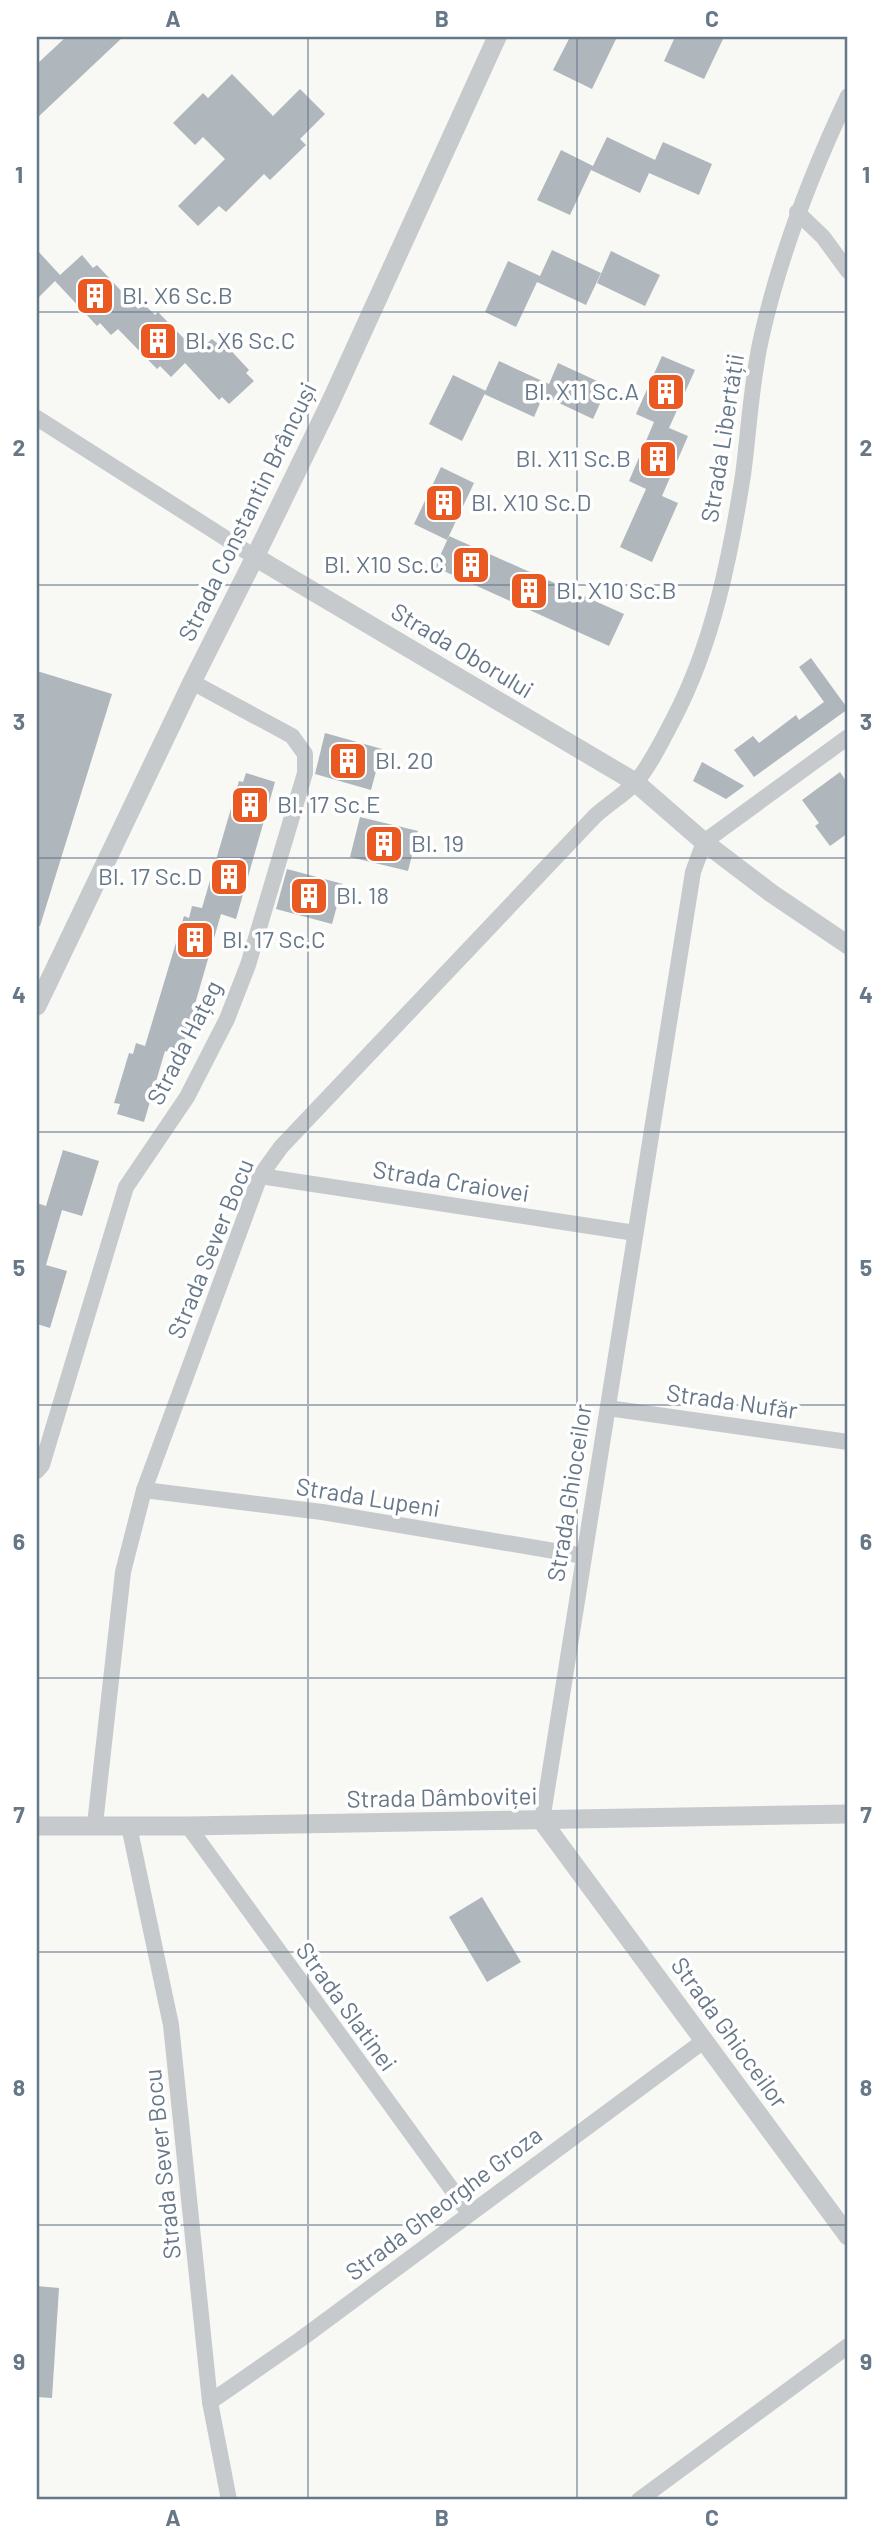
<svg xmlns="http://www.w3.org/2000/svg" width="885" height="2537" font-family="Barlow,sans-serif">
<rect width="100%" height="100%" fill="#f8f8f5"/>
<!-- building -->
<g fill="#afb6bc">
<polygon points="66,37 123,37 37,118 37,64"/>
<polygon points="570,37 617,37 592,89 553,70"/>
<polygon points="675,37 724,37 704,79 664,61"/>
<polygon points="232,74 273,116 300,89 325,114 300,139 306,145 270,180 264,174 226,212 219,206 198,226 178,206 225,159 203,137 195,145 173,123 203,93 208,98"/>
<polygon points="607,137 655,160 663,142 712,164 699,195 649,173 640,193 591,170 570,215 537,200 561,150 593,166"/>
<polygon points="37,250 60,275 82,255 93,268 97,265 138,309 144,304 155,315 158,312 197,352 212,339 218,344 222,341 249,370 246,373 254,381 229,404 222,397 219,400 185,363 171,377 160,366 157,369 118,329 111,335 100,323 97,326 55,281 37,299"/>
<polygon points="552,250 601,273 586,305 537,282 516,327 485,312 508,261 540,276"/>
<polygon points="611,251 660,275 645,306 597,283"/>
<polygon points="662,356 695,370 669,428 688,436 662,496 678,503 652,562 620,547 646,489 629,481 654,422 636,414"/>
<polygon points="499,361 549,384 558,363 608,386 593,419 544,396 547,387 534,417 484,394"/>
<polygon points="453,375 486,391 462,441 429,424"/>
<polygon points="441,467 474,483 447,540 414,524"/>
<polygon points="449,536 624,614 609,646 435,567"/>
<polygon points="811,658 848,709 754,777 734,750 753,736 759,743 796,715 799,720 824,702 799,667"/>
<polygon points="37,671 112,694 40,926 37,925"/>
<polygon points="325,733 382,749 371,790 315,774"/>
<polygon points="702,762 743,785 744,786 726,799 693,781"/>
<polygon points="840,772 848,784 848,833 830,846 815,826 819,823 802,800"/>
<polygon points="246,773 275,782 236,919 221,914 180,1056 165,1051 144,1122 117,1114 120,1104 114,1103 129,1053 133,1054 136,1043 145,1046 184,916 189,918 192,906 202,908 239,781 243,782"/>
<polygon points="360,817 418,831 408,871 350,857"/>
<polygon points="287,869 343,884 332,924 276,909"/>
<polygon points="63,1150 99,1161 82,1216 62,1210 46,1265 67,1271 50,1328 37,1324 37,1203 46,1206"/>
<polygon points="482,1897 521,1962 487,1982 449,1917"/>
<polygon points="37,2286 59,2288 52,2398 37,2397"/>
</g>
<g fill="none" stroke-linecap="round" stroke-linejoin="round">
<!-- minor -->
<g stroke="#c6cacd" stroke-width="16">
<polyline points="797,212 823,237 848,271"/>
<polyline points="37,418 255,557"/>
<polyline points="260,1176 635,1233"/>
<polyline points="608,1408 848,1442"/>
<polyline points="37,1471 42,1465 126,1187 187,1097 227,1019 248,965 305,773 305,754 292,736 192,682"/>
<polyline points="144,1490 322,1512 584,1556"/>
<polyline points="542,1821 693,872 704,842 848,737"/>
<path d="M95 1824 123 1572 144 1490 260 1176 281 1147 595 816C608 804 625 794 636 782 651 764 663 739 674 718 713 643 730 558 743 475 749 430 751 384 761 339 780 254 811 174 848 96"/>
<polyline points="129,1826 171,2025 210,2402 229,2500"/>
<polyline points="188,1826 469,2213"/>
<polyline points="210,2402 301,2339 705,2040"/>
<polyline points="639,2500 848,2346"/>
</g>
<!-- tertiary -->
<g stroke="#c6cacd" stroke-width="19">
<polyline points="255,557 635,782 704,842 771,893 848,945"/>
<polyline points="37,1006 192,682 255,557 331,401 497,37"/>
<polyline points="542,1821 848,2236"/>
<polyline points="37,1826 188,1826 848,1814"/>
</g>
</g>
<!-- grid -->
<path fill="none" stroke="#678" stroke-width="2" stroke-opacity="0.55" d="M308 37V2500M577 37V2500M37 312H848M37 585H848M37 858H848M37 1132H848M37 1405H848M37 1678H848M37 1952H848M37 2225H848"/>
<!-- icons -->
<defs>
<symbol id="building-square" viewBox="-11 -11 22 22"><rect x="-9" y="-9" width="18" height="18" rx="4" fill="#eb5922" stroke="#fff"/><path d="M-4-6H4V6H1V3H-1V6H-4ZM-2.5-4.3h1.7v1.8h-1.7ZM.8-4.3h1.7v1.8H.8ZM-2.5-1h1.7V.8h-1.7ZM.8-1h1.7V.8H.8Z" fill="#fff"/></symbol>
</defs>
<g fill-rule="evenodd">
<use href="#building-square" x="73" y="274" width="44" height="44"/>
<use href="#building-square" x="136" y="319" width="44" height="44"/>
<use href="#building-square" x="644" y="370" width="44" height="44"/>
<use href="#building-square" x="636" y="437" width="44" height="44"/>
<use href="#building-square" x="422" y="481" width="44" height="44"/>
<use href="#building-square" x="449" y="543" width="44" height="44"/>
<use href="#building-square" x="507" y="569" width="44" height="44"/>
<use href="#building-square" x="326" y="739" width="44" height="44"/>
<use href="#building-square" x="228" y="783" width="44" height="44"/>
<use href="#building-square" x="362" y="822" width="44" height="44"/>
<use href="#building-square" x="207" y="855" width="44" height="44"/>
<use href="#building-square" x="287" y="874" width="44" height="44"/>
<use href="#building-square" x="173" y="918" width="44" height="44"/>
</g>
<g text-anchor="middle" stroke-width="7" stroke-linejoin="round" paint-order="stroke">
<!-- poi labels -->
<g font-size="24" fill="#678" stroke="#fff" text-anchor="start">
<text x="122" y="304">Bl. X6 Sc.B</text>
<text x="185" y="349">Bl. X6 Sc.C</text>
<text x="639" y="400" text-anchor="end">Bl. X11 Sc.A</text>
<text x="631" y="467" text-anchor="end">Bl. X11 Sc.B</text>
<text x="471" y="511">Bl. X10 Sc.D</text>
<text x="444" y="573" text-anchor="end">Bl. X10 Sc.C</text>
<text x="556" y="599">Bl. X10 Sc.B</text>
<text x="375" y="769">Bl. 20</text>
<text x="277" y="813">Bl. 17 Sc.E</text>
<text x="411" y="852">Bl. 19</text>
<text x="202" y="885" text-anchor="end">Bl. 17 Sc.D</text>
<text x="336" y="904">Bl. 18</text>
<text x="222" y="948">Bl. 17 Sc.C</text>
</g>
<!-- street labels -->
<g font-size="24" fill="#678" stroke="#fff">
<text transform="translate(723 438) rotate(-81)" y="8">Strada Libertății</text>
<text transform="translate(248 512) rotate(-64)" y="8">Strada Constantin Brâncuși</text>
<text transform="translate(462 651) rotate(31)" y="8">Strada Oborului</text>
<text transform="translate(185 1043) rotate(-63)" y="8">Strada Hațeg</text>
<text transform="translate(451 1182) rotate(9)" y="8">Strada Craiovei</text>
<text transform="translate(211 1249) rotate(-68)" y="8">Strada Sever Bocu</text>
<text transform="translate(732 1402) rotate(8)" y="8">Strada Nufăr</text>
<text transform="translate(570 1493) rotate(-81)" y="8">Strada Ghioceilor</text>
<text transform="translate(368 1498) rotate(9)" y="8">Strada Lupeni</text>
<text transform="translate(442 1798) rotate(-1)" y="8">Strada Dâmboviței</text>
<text transform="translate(346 2007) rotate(54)" y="8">Strada Slatinei</text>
<text transform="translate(729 2033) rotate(54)" y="8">Strada Ghioceilor</text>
<text transform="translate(163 2164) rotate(-96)" y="8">Strada Sever Bocu</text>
<text transform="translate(444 2204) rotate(-37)" y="8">Strada Gheorghe Groza</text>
</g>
</g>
<!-- border -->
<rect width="885" height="2537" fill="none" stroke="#ffffff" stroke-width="77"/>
<rect x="38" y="38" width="808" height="2460" fill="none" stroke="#678" stroke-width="2.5"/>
<g font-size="23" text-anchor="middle" font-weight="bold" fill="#678">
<text x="173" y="27">A</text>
<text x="442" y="27">B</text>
<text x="712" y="27">C</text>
<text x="19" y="183">1</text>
<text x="866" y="183">1</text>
<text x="19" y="456">2</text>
<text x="866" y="456">2</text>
<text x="19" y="730">3</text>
<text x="866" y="730">3</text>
<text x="19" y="1003">4</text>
<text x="866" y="1003">4</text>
<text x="19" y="1276">5</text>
<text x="866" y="1276">5</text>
<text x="19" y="1550">6</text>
<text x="866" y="1550">6</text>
<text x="19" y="1823">7</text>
<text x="866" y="1823">7</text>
<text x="19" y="2096">8</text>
<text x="866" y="2096">8</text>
<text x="19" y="2370">9</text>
<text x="866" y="2370">9</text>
<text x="173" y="2526">A</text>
<text x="442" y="2526">B</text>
<text x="712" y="2526">C</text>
</g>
</svg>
